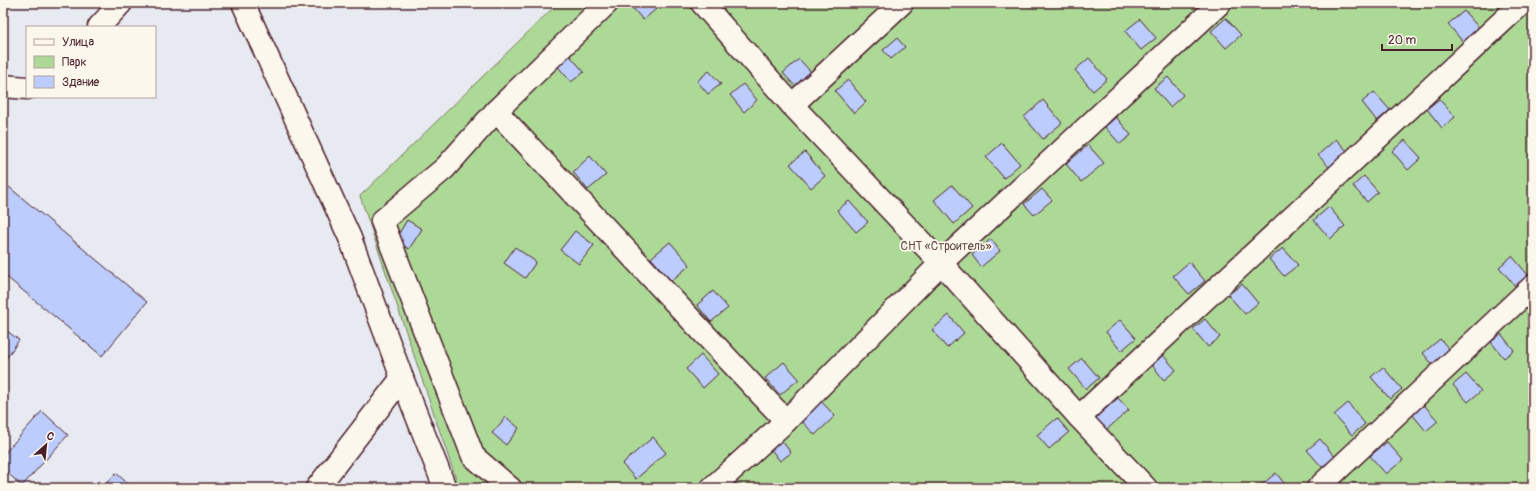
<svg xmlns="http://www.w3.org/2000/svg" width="1536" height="491" font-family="Pangolin,sans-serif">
<rect width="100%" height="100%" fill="#e8eaf1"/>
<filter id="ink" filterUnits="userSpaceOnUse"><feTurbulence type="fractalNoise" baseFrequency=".025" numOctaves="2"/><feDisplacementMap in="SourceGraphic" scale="8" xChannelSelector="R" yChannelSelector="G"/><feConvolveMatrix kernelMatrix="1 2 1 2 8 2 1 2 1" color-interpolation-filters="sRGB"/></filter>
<g filter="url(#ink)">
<!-- green -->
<polygon fill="#add997" stroke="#7c7c61" points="558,3 1533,3 1533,488 459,488 360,196"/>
<!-- building -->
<g fill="#bccdfd" stroke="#4a1f2b">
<polygon points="637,3 661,3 662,4 643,20 632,7"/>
<polygon points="1464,11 1479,28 1463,42 1448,24"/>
<polygon points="1226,18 1241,35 1226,48 1211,31"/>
<polygon points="1140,19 1156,38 1141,50 1125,31"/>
<polygon points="897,38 905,47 891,59 883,50"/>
<polygon points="565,50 584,72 571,82 553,61"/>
<polygon points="1089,58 1107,79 1093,91 1075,70"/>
<polygon points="799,59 811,72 795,86 783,73"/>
<polygon points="709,71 721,84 708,94 697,81"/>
<polygon points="1168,77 1183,95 1170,107 1154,88"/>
<polygon points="848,80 866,102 854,113 835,91"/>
<polygon points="743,84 757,100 744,112 730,95"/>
<polygon points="1374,92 1390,110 1377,121 1362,102"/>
<polygon points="1439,99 1455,117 1442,128 1427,109"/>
<polygon points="1043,100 1062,123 1043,139 1024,117"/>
<polygon points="1116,117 1131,135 1120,144 1105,127"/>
<polygon points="1336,139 1348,152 1330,168 1318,155"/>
<polygon points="1405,140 1421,158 1408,170 1392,151"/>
<polygon points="1002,143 1020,164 1004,178 986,157"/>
<polygon points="1088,145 1104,163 1081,182 1066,164"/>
<polygon points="805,152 825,176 811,188 790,164"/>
<polygon points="590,156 606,175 588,190 573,172"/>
<polygon points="1364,176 1378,192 1367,202 1353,186"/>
<polygon points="3,182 147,302 102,356 3,274"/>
<polygon points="952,185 972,208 954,224 934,200"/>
<polygon points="1042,189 1052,200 1034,215 1024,204"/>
<polygon points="849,201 868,222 856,232 837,210"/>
<polygon points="1329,207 1345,226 1330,239 1314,220"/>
<polygon points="407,220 422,229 409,249 395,240"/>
<polygon points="575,231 594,245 579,264 560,250"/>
<polygon points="991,239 1000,251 981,267 972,255"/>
<polygon points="670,242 690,265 671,281 651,258"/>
<polygon points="515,247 536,262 525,278 504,263"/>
<polygon points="1283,248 1298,265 1284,276 1269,259"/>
<polygon points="1512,256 1528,275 1515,286 1499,267"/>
<polygon points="1189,262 1205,281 1189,294 1173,276"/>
<polygon points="1242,284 1258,303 1245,314 1228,295"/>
<polygon points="713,291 728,308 711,322 697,305"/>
<polygon points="949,315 964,333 947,348 932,330"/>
<polygon points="1205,319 1220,337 1208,347 1193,329"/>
<polygon points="1120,320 1136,338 1121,351 1106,332"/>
<polygon points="3,328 19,340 3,363"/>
<polygon points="1501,334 1514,350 1504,358 1491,342"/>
<polygon points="1440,339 1451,351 1434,366 1423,353"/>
<polygon points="701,355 718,374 703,388 686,369"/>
<polygon points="1163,355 1176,370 1164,380 1152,365"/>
<polygon points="1082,358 1099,378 1086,389 1069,369"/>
<polygon points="784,362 799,379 780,395 765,378"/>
<polygon points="1383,367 1402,389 1390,399 1371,377"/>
<polygon points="1466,374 1481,391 1468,402 1453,385"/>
<polygon points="818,398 835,416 815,435 798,417"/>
<polygon points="1118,398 1129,410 1105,431 1095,418"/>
<polygon points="1348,403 1365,424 1352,435 1334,415"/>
<polygon points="1424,405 1438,421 1426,431 1412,414"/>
<polygon points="42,411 68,435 22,486 3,469 3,455"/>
<polygon points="506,417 519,428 506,445 492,433"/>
<polygon points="1057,418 1069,432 1049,449 1037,435"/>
<polygon points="777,434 791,453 780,461 766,443"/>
<polygon points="653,437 666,453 636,479 622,464"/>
<polygon points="1320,439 1335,457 1322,467 1307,450"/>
<polygon points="1387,442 1403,460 1386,474 1370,456"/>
<polygon points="116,473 133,488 92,488 98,481 104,486"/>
<polygon points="1276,473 1288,488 1260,488 1259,487"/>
<polygon points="1352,481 1359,488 1344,488"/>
</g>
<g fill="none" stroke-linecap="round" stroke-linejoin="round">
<defs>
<g id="minor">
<polyline points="243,3 350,238 402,378 445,488"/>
<polyline points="702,3 792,105 941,263 1079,417 1146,488"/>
<polyline points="99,27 121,3"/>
<polyline points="3,86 27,88"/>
<polyline points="792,105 902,3"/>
<polyline points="496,111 786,421"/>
<polyline points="1079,417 1522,3"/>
<polyline points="317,488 402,378"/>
<polyline points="510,488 473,456 382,221 445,168 496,111 607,3"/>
<polyline points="712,488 786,421 941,263 1220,3"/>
<polyline points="1318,488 1533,286"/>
</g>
</defs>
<!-- minor casing -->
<use href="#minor" stroke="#4a1f2b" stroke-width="25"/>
<!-- minor -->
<use href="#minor" stroke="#fbf7ec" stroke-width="22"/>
</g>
</g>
<g text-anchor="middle" stroke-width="3.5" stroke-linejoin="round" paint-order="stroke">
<!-- park labels -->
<g font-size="12" fill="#634e46" stroke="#fbf7ec">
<text x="946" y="250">СНТ «Строитель»</text>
</g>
</g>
<!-- margin -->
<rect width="1536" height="491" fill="none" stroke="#fbf7ec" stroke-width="16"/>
<rect x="8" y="8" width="1520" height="475" fill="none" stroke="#4a1f2b" stroke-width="1.5" filter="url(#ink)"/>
<!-- legend -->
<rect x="26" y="26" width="130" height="72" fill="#fbf7ec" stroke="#b4a19f"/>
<rect x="34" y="39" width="20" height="6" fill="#fbf7ec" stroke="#b4a19f"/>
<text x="62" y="46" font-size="12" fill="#4a1f2b">Улица</text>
<rect x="34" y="56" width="20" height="12" fill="#add997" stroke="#b4a19f"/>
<text x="62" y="66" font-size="12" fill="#4a1f2b">Парк</text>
<rect x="34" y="76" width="20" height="12" fill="#bccdfd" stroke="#b4a19f"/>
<text x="62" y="86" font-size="12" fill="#4a1f2b">Здание</text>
<!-- north arrow -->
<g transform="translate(46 445) rotate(27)" stroke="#fbf7ec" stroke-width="3" paint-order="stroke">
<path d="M0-3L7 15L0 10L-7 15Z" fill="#4a1f2b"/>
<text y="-6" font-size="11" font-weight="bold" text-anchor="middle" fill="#4a1f2b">С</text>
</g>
<!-- scale -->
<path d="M1382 44v6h70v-6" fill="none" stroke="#4a1f2b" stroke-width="2"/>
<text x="1388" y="44" font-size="12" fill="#4a1f2b" stroke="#fbf7ec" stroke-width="3" paint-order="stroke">20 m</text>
</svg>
